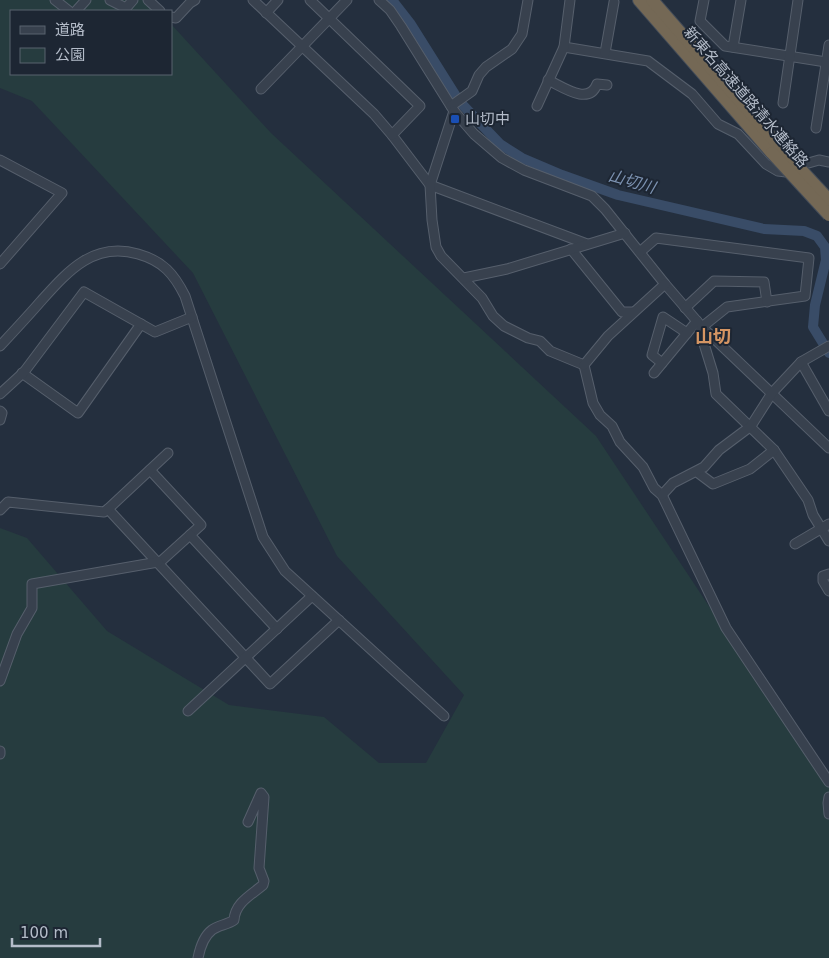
<svg xmlns="http://www.w3.org/2000/svg" width="829" height="958" font-family="'DejaVu Sans','Noto Sans JP',sans-serif">
<rect width="100%" height="100%" fill="#242f3e"/>
<!-- green -->
<polygon fill="#263c3f" points="0,0 149,0 160,11 11,11 11,74 171,74 171,24 271,133 596,436 764,689 829,777 829,958 0,958 0,528 27,538 107,631 229,705 324,717 379,763 426,763 464,695 337,556 193,273 32,101 0,88"/>
<g fill="none" stroke-linecap="round" stroke-linejoin="round">
<!-- river -->
<polyline stroke="#394c67" stroke-width="10" points="392,0 410,23 459,101 500,144 522,158 562,175 618,195 764,229 804,231 817,236 825,247 826,260 815,305 813,327 829,353"/>
<defs>
<g id="minor">
<polyline points="55,0 69,11"/>
<polyline points="110,0 126,8 133,0"/>
<polyline points="148,0 160,11"/>
<polyline points="253,0 374,114 392,135 430,185 587,244"/>
<polyline points="310,0 420,106 392,135"/>
<polyline points="379,0 390,10 401,26 454,111 474,134 502,158 524,170 592,196 605,209 665,284 702,327 829,448"/>
<polyline points="704,0 700,21 725,46 826,62"/>
<polyline points="76,11 86,0"/>
<polyline points="266,13 278,0"/>
<polyline points="171,17 176,18 190,3 195,0"/>
<polyline points="564,47 648,61 692,94 718,124 738,134 766,164 778,171 786,172 805,164 819,160 829,162"/>
<polyline points="733,47 741,0"/>
<polyline points="605,53 614,2"/>
<path d="M548 80C563 87 589 106 597 84L607 85"/>
<polyline points="261,89 347,0"/>
<polyline points="783,103 798,0"/>
<polyline points="451,106 472,91 479,75 486,67 512,49 522,34 528,0"/>
<polyline points="537,106 564,47 570,0"/>
<polyline points="454,111 430,185 432,220 436,247 441,256 482,298 493,316 504,326 528,338 540,341 550,351 584,365"/>
<polyline points="816,128 829,45"/>
<polyline points="0,160 62,193 0,264"/>
<polyline points="571,249 622,312 633,312"/>
<polyline points="640,252 656,238 809,258 805,296 727,307 702,327 700,331 713,373 716,394 774,450 808,500 813,515 829,541"/>
<polyline points="464,278 507,269 625,233"/>
<polyline points="685,308 714,281 764,282 767,302"/>
<path d="M0 346C14 331 28 316 41 301 68 271 94 241 138 254 163 261 174 274 185 296L263 537 285 571 444 716"/>
<polyline points="801,362 829,411"/>
<polyline points="662,363 652,355 663,317 687,333"/>
<polyline points="584,365 593,403 600,415 612,426 620,442 643,467 654,488 662,495 726,628 829,782"/>
<polyline points="584,365 608,336 665,284"/>
<polyline points="22,373 78,413 141,324"/>
<polyline points="654,373 697,321"/>
<polyline points="0,394 24,372 84,292 155,332 192,317"/>
<polyline points="0,411 2,413 0,420"/>
<polyline points="150,470 201,525 159,563"/>
<polyline points="697,472 713,484 750,469 774,450"/>
<polyline points="662,495 673,483 704,467 719,450 751,426 772,393 801,362 829,346"/>
<polyline points="108,509 270,684 339,620"/>
<polyline points="0,510 8,502 104,512 108,509 168,453"/>
<polyline points="190,535 277,629"/>
<polyline points="795,544 829,524"/>
<polyline points="829,574 823,576 823,581 829,591"/>
<polyline points="0,681 17,634 32,608 32,584 158,562"/>
<polyline points="188,711 312,596"/>
<polyline points="0,751 0,754"/>
<polyline points="829,797 828,803 829,814"/>
<path d="M198 958C200 948 204 936 212 930 218 925 227 925 234 920 235 903 251 895 263 885L264 881 259 868 264 797 261 793 248 822"/>
</g>
<g id="highway">
<polyline points="639,0 772,153"/>
<polyline points="652,0 779,146"/>
</g>
</defs>
<!-- minor casing -->
<use href="#minor" stroke="#565f6c" stroke-width="11"/>
<!-- highway casing -->
<use href="#highway" stroke="#434c59" stroke-width="14"/>
<!-- minor -->
<use href="#minor" stroke="#38414e" stroke-width="9"/>
<!-- highway -->
<use href="#highway" stroke="#746855" stroke-width="12"/>
<defs>
<g id="highway-bridge">
<polyline points="779,146 829,200"/>
<polyline points="772,153 829,215"/>
</g>
</defs>
<!-- highway-bridge casing -->
<use href="#highway-bridge" stroke="#434c59" stroke-width="14" stroke-linecap="butt"/>
<!-- highway-bridge -->
<use href="#highway-bridge" stroke="#746855" stroke-width="12"/>
</g>
<!-- markers -->
<rect fill="#1a4fb4" stroke="#1d2633" stroke-width="2" x="450" y="114" width="10" height="10" rx="2.5"/>
<g text-anchor="middle" stroke-width="4" stroke-linejoin="round" paint-order="stroke">
<!-- street labels -->
<g font-size="15" fill="#b4bcc9" stroke="#1d2633">
<text transform="translate(746 97) rotate(49)" y="5">新東名高速道路清水連絡路</text>
</g>
<!-- poi labels -->
<g font-size="15" fill="#b4bcc9" stroke="#1d2633" text-anchor="start">
<text x="465" y="124">山切中</text>
</g>
<!-- water labels -->
<g font-size="16" font-style="italic" fill="#7c92b1" stroke="#1d2633">
<text transform="translate(632 181) rotate(16)" y="6">山切川</text>
</g>
<!-- quarter labels -->
<g font-size="18" font-weight="bold" fill="#d59563" stroke="#1d2633">
<text x="713" y="343">山切</text>
</g>
</g>
<!-- legend -->
<rect x="10" y="10" width="162" height="65" fill="#1d2633" stroke="#59626f"/>
<rect x="20" y="26" width="25" height="8" fill="#38414e" stroke="#59626f"/>
<text x="55" y="35" font-size="15" fill="#b4bcc9">道路</text>
<rect x="20" y="48" width="25" height="15" fill="#263c3f" stroke="#59626f"/>
<text x="55" y="60" font-size="15" fill="#b4bcc9">公園</text>
<!-- scale -->
<path d="M12 938v8h88v-8" fill="none" stroke="#b4bcc9" stroke-width="2.5"/>
<text x="20" y="938" font-size="15" fill="#b4bcc9" stroke="#1d2633" stroke-width="4" paint-order="stroke">100 m</text>
</svg>
